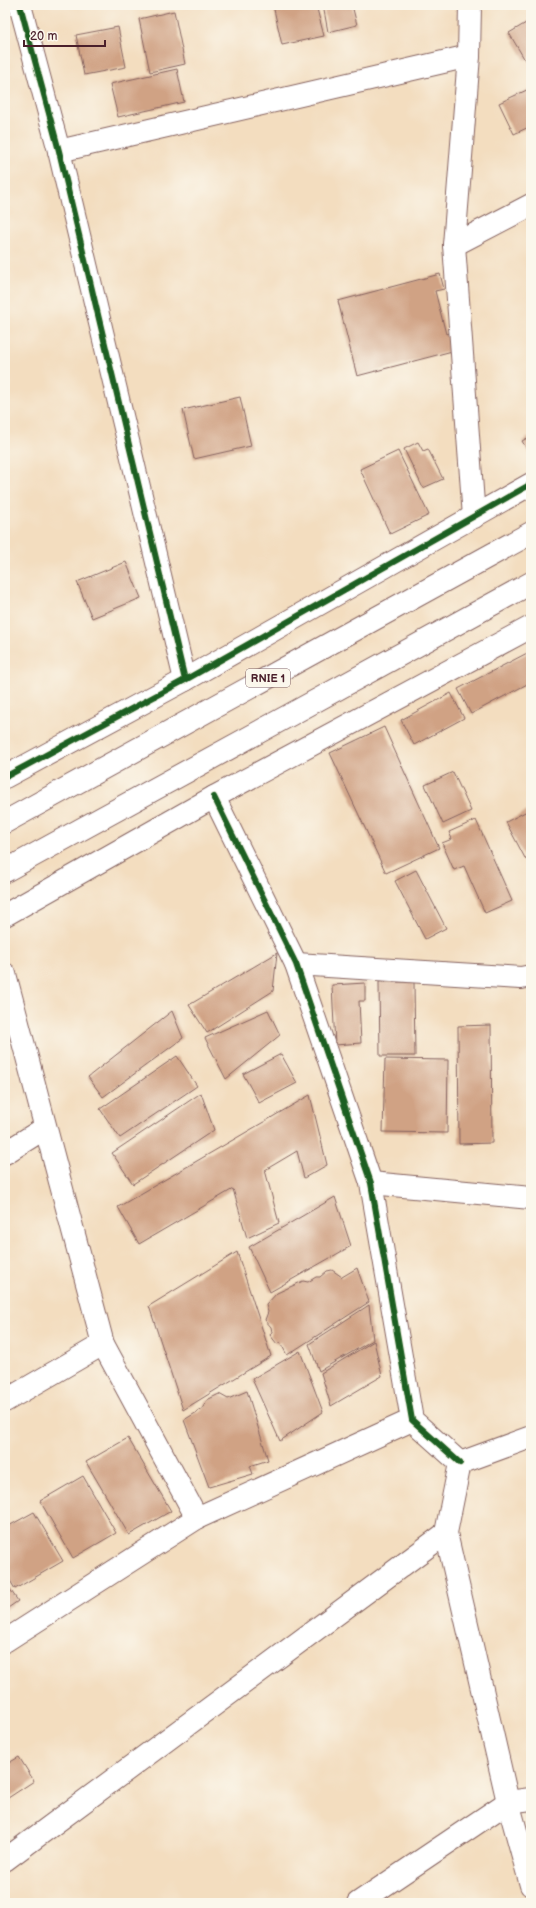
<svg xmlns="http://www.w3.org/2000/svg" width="536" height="1908" font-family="'Balsamiq Sans',sans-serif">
<rect width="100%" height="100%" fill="#fbf7ec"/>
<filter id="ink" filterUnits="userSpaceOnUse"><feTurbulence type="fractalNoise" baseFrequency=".025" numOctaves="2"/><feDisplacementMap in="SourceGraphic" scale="8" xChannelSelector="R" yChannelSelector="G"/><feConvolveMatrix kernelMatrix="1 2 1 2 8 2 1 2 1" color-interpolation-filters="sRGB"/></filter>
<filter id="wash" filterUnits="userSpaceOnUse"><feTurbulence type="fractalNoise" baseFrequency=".012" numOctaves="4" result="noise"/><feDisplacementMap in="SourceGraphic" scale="16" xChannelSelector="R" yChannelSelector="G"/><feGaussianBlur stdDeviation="0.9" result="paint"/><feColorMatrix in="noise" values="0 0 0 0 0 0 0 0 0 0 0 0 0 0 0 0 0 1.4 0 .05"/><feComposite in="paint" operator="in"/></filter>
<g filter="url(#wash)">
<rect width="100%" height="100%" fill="#f3ddbf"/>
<g id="blocks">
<!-- building -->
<g fill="#d0a284">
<polygon points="273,5 316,5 324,36 282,45"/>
<polygon points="323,5 352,5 357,25 328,32"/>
<polygon points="174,11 185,64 150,72 139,19"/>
<polygon points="531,20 531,57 525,60 509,33"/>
<polygon points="118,27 126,67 84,75 76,35"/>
<polygon points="177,69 184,102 118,117 110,84"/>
<polygon points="531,88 531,126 514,134 499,103"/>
<polygon points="440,274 444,289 435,291 446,334 451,333 456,350 357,376 338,301"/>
<polygon points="240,397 251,446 194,459 183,410"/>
<polygon points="531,436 531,456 522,441"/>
<polygon points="418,442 423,451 428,449 443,479 423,488 404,449"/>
<polygon points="398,451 429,515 390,534 360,469"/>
<polygon points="126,562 141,598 92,618 77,582"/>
<polygon points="531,651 531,682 471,714 458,689"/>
<polygon points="451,693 464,718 414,745 401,720"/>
<polygon points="384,727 439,848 386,873 330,753"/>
<polygon points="453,772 471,811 443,824 425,785"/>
<polygon points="531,809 531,857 526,860 506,822"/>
<polygon points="476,820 512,901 485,913 464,866 454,870 442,843 452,839 449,832"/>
<polygon points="416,870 446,928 425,939 395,881"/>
<polygon points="277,953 273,991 207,1033 189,1005"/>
<polygon points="379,982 414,982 415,1056 380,1056"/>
<polygon points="365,983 365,1001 359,1001 361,1043 335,1045 332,985"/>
<polygon points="268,1010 280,1035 226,1079 205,1038"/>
<polygon points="172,1011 183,1038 103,1097 88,1077"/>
<polygon points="491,1025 492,1143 459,1144 458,1026"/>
<polygon points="281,1054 297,1083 259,1103 243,1074"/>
<polygon points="177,1056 197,1086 120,1138 100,1109"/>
<polygon points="385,1059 448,1060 447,1133 383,1132"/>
<polygon points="201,1093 214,1130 133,1184 112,1153"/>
<polygon points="310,1095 327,1165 304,1178 297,1151 265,1170 279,1223 247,1238 233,1189 139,1244 118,1207"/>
<polygon points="335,1197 351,1246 270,1292 249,1247"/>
<polygon points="237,1252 271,1356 183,1410 149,1306"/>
<polygon points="357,1268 369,1302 287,1355 280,1342 277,1344 270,1335 272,1332 271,1327 265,1320 268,1312 266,1305 277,1293 303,1281 308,1282 316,1277 320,1277 327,1271 332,1270 342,1277"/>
<polygon points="369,1305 373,1340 319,1371 309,1344"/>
<polygon points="374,1341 382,1376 331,1406 321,1373"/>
<polygon points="300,1351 323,1412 280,1441 252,1379"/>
<polygon points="247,1391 268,1460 250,1466 253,1474 209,1487 184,1420 202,1409 207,1400 219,1394 228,1399"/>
<polygon points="128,1438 171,1511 129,1535 86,1462"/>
<polygon points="83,1476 116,1533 73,1558 40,1501"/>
<polygon points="34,1512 63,1561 15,1589 5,1572 5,1528"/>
<polygon points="5,1582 18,1601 5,1610"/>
<polygon points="19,1757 34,1781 5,1800 5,1765"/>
</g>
</g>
</g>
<g filter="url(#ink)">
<use href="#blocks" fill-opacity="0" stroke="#85625f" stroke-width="1"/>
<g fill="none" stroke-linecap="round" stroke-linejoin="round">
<defs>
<g id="street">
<polyline points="20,5 59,151 185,680"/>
<polyline points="470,5 469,56 454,245 474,517"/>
<polyline points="59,151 469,56"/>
<polyline points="454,245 531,205"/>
<polyline points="5,777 185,680 531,484"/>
<polyline points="214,797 296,964 371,1183 412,1420 460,1463"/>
<polyline points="5,915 214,797 531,627"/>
<polyline points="296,964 521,978 531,976"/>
<polyline points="5,974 103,1344 197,1518"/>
<polyline points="5,1153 45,1128"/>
<polyline points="371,1183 531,1198"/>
<polyline points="5,1401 103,1344"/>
<polyline points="460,1463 446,1533 508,1802 531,1885"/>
<polyline points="460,1463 531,1437"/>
<polyline points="5,1641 197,1518 412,1420"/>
<polyline points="5,1860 446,1533"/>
<polyline points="358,1903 508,1802 531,1799"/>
</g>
<g id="highway">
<polyline points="5,822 531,533"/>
<polyline points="5,871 531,583"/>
</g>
</defs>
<!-- street casing -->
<use href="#street" stroke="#85625f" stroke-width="24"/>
<!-- highway casing -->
<use href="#highway" stroke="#85625f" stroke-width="24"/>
<!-- street -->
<use href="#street" stroke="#fff" stroke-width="22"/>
<!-- highway -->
<use href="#highway" stroke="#fff" stroke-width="22"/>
<defs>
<g id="cycleway">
<polyline points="20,5 59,151 185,680"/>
<polyline points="5,777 185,680 531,484"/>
<polyline points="214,797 296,964 371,1183 412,1420 460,1463"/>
</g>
</defs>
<!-- cycleway casing -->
<use href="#cycleway" stroke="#fbf7ec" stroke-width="8"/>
<!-- cycleway -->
<use href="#cycleway" stroke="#1b5e20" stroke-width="6"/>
</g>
</g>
<g text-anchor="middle" stroke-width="3" stroke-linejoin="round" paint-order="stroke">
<!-- shield labels -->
<rect fill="#fbf7ec" stroke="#7f6065" stroke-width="1" x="246" y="669" width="44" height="18" rx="3"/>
<g font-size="11" font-weight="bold" fill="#4a1f2b">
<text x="268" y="682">RNIE 1</text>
</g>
</g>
<!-- margin -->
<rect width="536" height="1908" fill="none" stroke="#fbf7ec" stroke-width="20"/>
<!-- scale -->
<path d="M24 40v6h81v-6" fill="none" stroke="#4a1f2b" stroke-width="2"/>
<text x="30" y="40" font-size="12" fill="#4a1f2b" stroke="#fbf7ec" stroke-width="3" paint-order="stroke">20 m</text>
</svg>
